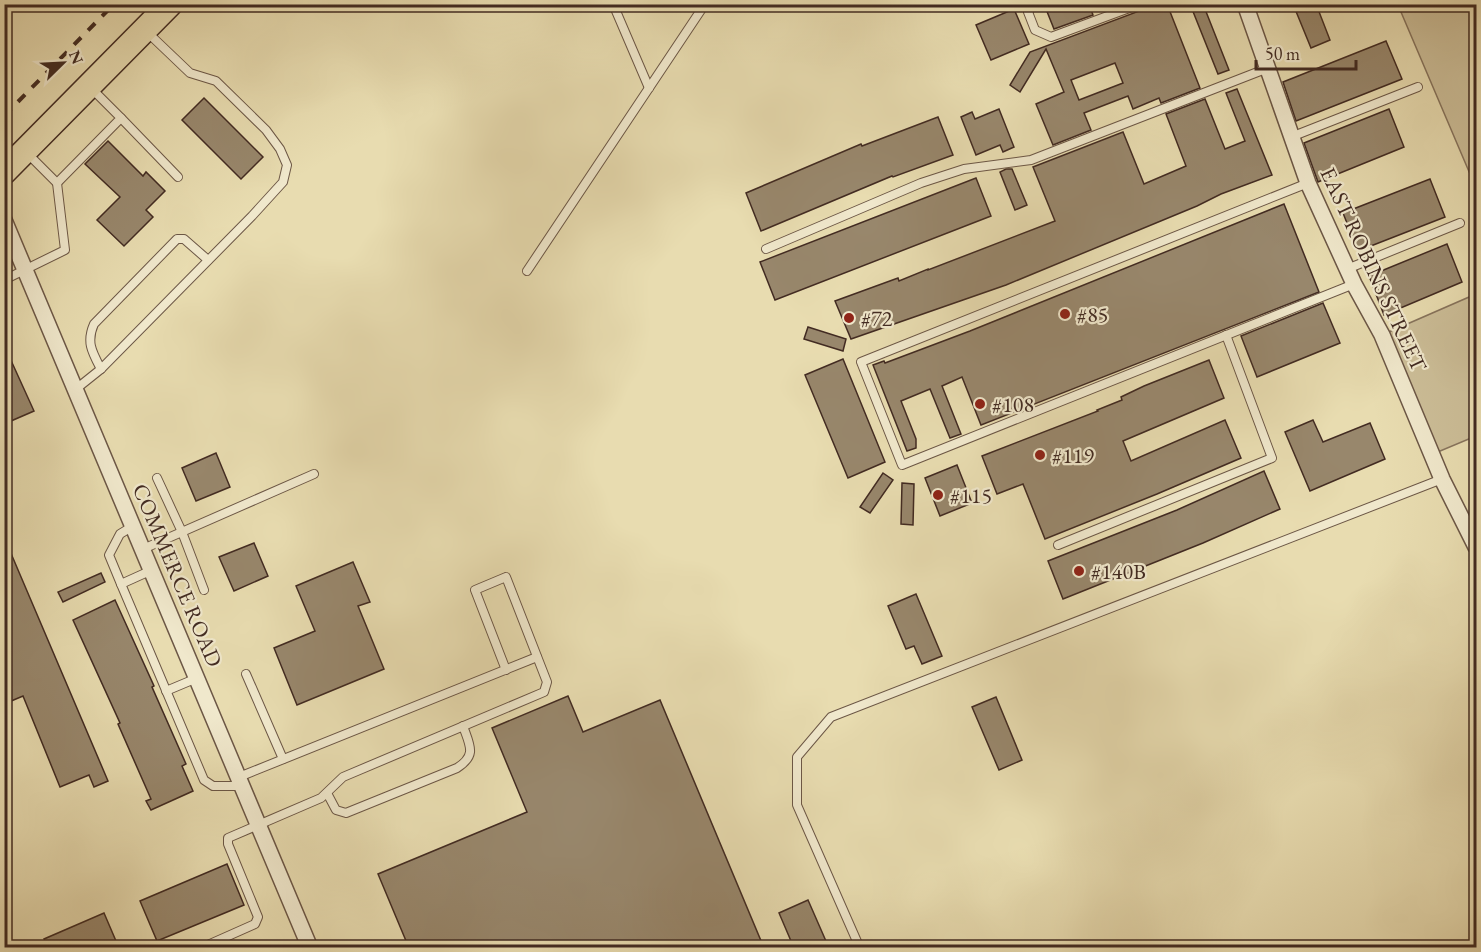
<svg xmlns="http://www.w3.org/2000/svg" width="1481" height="952" font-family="'EB Garamond',serif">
<rect width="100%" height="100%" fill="#e8dcb0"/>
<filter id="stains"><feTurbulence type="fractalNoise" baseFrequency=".00333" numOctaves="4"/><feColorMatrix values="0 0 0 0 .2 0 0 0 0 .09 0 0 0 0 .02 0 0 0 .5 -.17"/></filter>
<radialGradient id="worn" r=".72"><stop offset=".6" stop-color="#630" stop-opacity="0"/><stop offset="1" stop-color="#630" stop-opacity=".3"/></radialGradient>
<!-- green -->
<g fill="#ccbe98" stroke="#87745d" stroke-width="1.5">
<polygon points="1398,5 1476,5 1476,188"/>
<polygon points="1476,294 1476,436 1433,454 1382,335"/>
</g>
<!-- building -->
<g fill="#98876c" stroke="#422b22" stroke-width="1.5" fill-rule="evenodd">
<polygon points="1044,4 1089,4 1093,15 1054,29"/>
<path d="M1146 4H1167L1200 88 1161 103 1159 98 1133 109 1128 96 1084 113 1091 130 1053 145 1036 104 1064 92 1046 49 1020 92 1010 85 1030 52 1142 10ZM1115 63 1123 83 1079 100 1071 80Z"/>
<polygon points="1190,4 1203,4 1229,70 1218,74"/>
<polygon points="1293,4 1316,4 1330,40 1311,48"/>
<polygon points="1014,9 1029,44 991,60 976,25"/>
<polygon points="1386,41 1402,79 1296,121 1283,82"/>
<polygon points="1237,89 1272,175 1221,194 1197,206 1006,285 851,339 835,301 898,278 899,281 928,269 928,270 1055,221 1033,167 1123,132 1144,184 1186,166 1166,114 1205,99 1225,149 1245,141 1226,93"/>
<polygon points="204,98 263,157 241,179 182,120"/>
<polygon points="999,109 1014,147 1003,152 1000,145 976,155 961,117 972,112 975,119"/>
<polygon points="1389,109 1404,147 1318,182 1304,143"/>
<polygon points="938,117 953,155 893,177 892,176 761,231 746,193 861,144 862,146"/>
<polygon points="108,141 143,176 146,172 165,191 146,210 153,217 124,246 97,220 120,197 85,164"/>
<polygon points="1006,169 1012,169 1027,205 1015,210 1000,172"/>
<polygon points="976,178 991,216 775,300 760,262"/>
<polygon points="1430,179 1445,217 1358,251 1343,213"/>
<polygon points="1284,204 1319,292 981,425 962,377 942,386 961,434 950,438 930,389 901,401 916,439 916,448 907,451 873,365 884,361 885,363 970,331"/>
<polygon points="1447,244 1462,282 1384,315 1369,276"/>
<polygon points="1323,303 1340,343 1257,377 1241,336"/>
<polygon points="808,327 846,339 843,351 804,339"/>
<polygon points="4,345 34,411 4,424"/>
<polygon points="843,359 885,462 848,478 805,375"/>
<polygon points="1209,360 1224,398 1123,441 1131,461 1225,420 1241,458 1157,494 1045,539 1023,484 997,494 982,456 1098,411 1097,410 1122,400 1121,397 1144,386"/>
<polygon points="1313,420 1323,442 1370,423 1385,459 1310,491 1285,432"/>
<polygon points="216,453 230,487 196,501 182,468"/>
<polygon points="957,465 972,503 940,516 925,478"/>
<polygon points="1264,471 1280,509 1203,543 1063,599 1048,561 1177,510"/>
<polygon points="883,473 893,480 870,513 860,507"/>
<polygon points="902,483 914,484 913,525 901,524"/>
<polygon points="4,537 108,781 94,787 89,775 60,787 23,696 4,704"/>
<polygon points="254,543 268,576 234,591 219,557"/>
<polygon points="353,562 370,602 358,606 384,669 297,705 274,648 315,631 296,586"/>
<polygon points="101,573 105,582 63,602 58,592"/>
<polygon points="916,594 942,656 922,664 914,646 906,649 888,606"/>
<polygon points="115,600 154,686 152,687 186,764 182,766 193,791 151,810 146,801 151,799 118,724 120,723 73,620"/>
<polygon points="568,696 583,732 660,700 764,948 409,948 378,874 527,812 492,728"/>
<polygon points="996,697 1022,760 999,770 972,707"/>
<polygon points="227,864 244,905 157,941 140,901"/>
<polygon points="808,900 829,948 794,948 779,913"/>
<polygon points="104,913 119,948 48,948 44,939"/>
</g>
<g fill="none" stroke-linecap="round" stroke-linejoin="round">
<defs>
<g id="service">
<polyline points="613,4 649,88"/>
<polyline points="1034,4 1028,12 1035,30 1051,37 1140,4"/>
<polyline points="1476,4 1476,5"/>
<polyline points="121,118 178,177"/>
<polyline points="1291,137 1418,87"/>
<polyline points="27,153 57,183 121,118 91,88"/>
<polyline points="1308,183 861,362 902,465 1354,284"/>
<polyline points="766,249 921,183 964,169 1031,160 1268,68"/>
<polyline points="1347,269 1460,223"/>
<polyline points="527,271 705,4"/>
<polyline points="4,280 65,250 57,183"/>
<path d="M101 369C92 352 86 342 94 324L177 239H184L208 260"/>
<polyline points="76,389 101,369 252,216 283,182 287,165 280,149 266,130 216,81 190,73 146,31"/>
<polyline points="157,478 182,532 204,590"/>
<polyline points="133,526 120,534 109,555 121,584 204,780 213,786 243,786"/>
<polyline points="1058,545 1272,458 1226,335"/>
<polyline points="143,549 314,474"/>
<polyline points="121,584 152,570"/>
<polyline points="246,674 283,759"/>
<polyline points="166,691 197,678"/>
<polyline points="239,777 537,657"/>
<path d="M327 793 336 810 346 813 457 768C477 755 470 746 463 726"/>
<polyline points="859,946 797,805 797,757 831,717 1442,479"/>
<polyline points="201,948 255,924 258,917 228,844 228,838 321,798 343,777 544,692 547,682 506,577 475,590 506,670"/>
</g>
<g id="minor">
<polyline points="1245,4 1308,183 1354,284 1382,335 1442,479 1476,547"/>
<polyline points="4,220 310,948"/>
</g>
<polyline id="primary" points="4,172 170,4"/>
</defs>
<!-- service casing -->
<use href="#service" stroke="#6c5746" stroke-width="10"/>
<!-- minor casing -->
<use href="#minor" stroke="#6c5746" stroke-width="18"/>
<!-- primary casing -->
<use href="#primary" stroke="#422b22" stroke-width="27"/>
<!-- service -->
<use href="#service" stroke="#f0e8cc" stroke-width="8"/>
<!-- minor -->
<use href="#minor" stroke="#f0e8cc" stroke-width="15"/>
<!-- primary -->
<use href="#primary" stroke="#e8dcb0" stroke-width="24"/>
<!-- rail -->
<polyline stroke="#422b22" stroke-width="4" stroke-dasharray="10 10" stroke-linecap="butt" points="4,116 114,4"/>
</g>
<!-- markers -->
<g fill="#8f2418" stroke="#f0e8cc" stroke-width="2">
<circle cx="1065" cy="314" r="6"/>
<circle cx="849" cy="318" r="6"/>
<circle cx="980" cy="404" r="6"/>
<circle cx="1040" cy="455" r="6"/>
<circle cx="938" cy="495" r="6"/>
<circle cx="1079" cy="571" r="6"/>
</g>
<g text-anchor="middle" stroke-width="4.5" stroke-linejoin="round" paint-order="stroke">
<!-- street labels -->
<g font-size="22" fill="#422b22" stroke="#f0e8cc">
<text transform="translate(1374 269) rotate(65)" y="8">EAST ROBINS STREET</text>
<text transform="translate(178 575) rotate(67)" y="8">COMMERCE ROAD</text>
</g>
<!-- poi labels -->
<g font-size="22" fill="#422b22" stroke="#f0e8cc" text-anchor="start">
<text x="1077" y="322">#85</text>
<text x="861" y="326">#72</text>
<text x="992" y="412">#108</text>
<text x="1052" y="463">#119</text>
<text x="950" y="503">#115</text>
<text x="1091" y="579">#140B</text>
</g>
</g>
<!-- margin -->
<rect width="1481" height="952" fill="none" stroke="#e8dcb0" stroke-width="24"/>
<rect x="6" y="6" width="1469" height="940" fill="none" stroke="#422b22" stroke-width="3"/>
<rect x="12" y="12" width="1457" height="928" fill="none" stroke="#422b22" stroke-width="1.5"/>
<!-- north arrow -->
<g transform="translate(63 63) rotate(66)" stroke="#f0e8cc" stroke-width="4.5" paint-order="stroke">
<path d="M0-4.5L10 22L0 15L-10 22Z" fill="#422b22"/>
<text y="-9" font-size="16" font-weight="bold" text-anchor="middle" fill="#422b22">N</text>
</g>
<!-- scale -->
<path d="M1256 60v9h100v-9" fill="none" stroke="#422b22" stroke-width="3"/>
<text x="1265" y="60" font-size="18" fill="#422b22" stroke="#f0e8cc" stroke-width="4.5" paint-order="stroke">50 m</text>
<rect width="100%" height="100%" filter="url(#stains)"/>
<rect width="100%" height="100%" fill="url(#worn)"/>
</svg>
